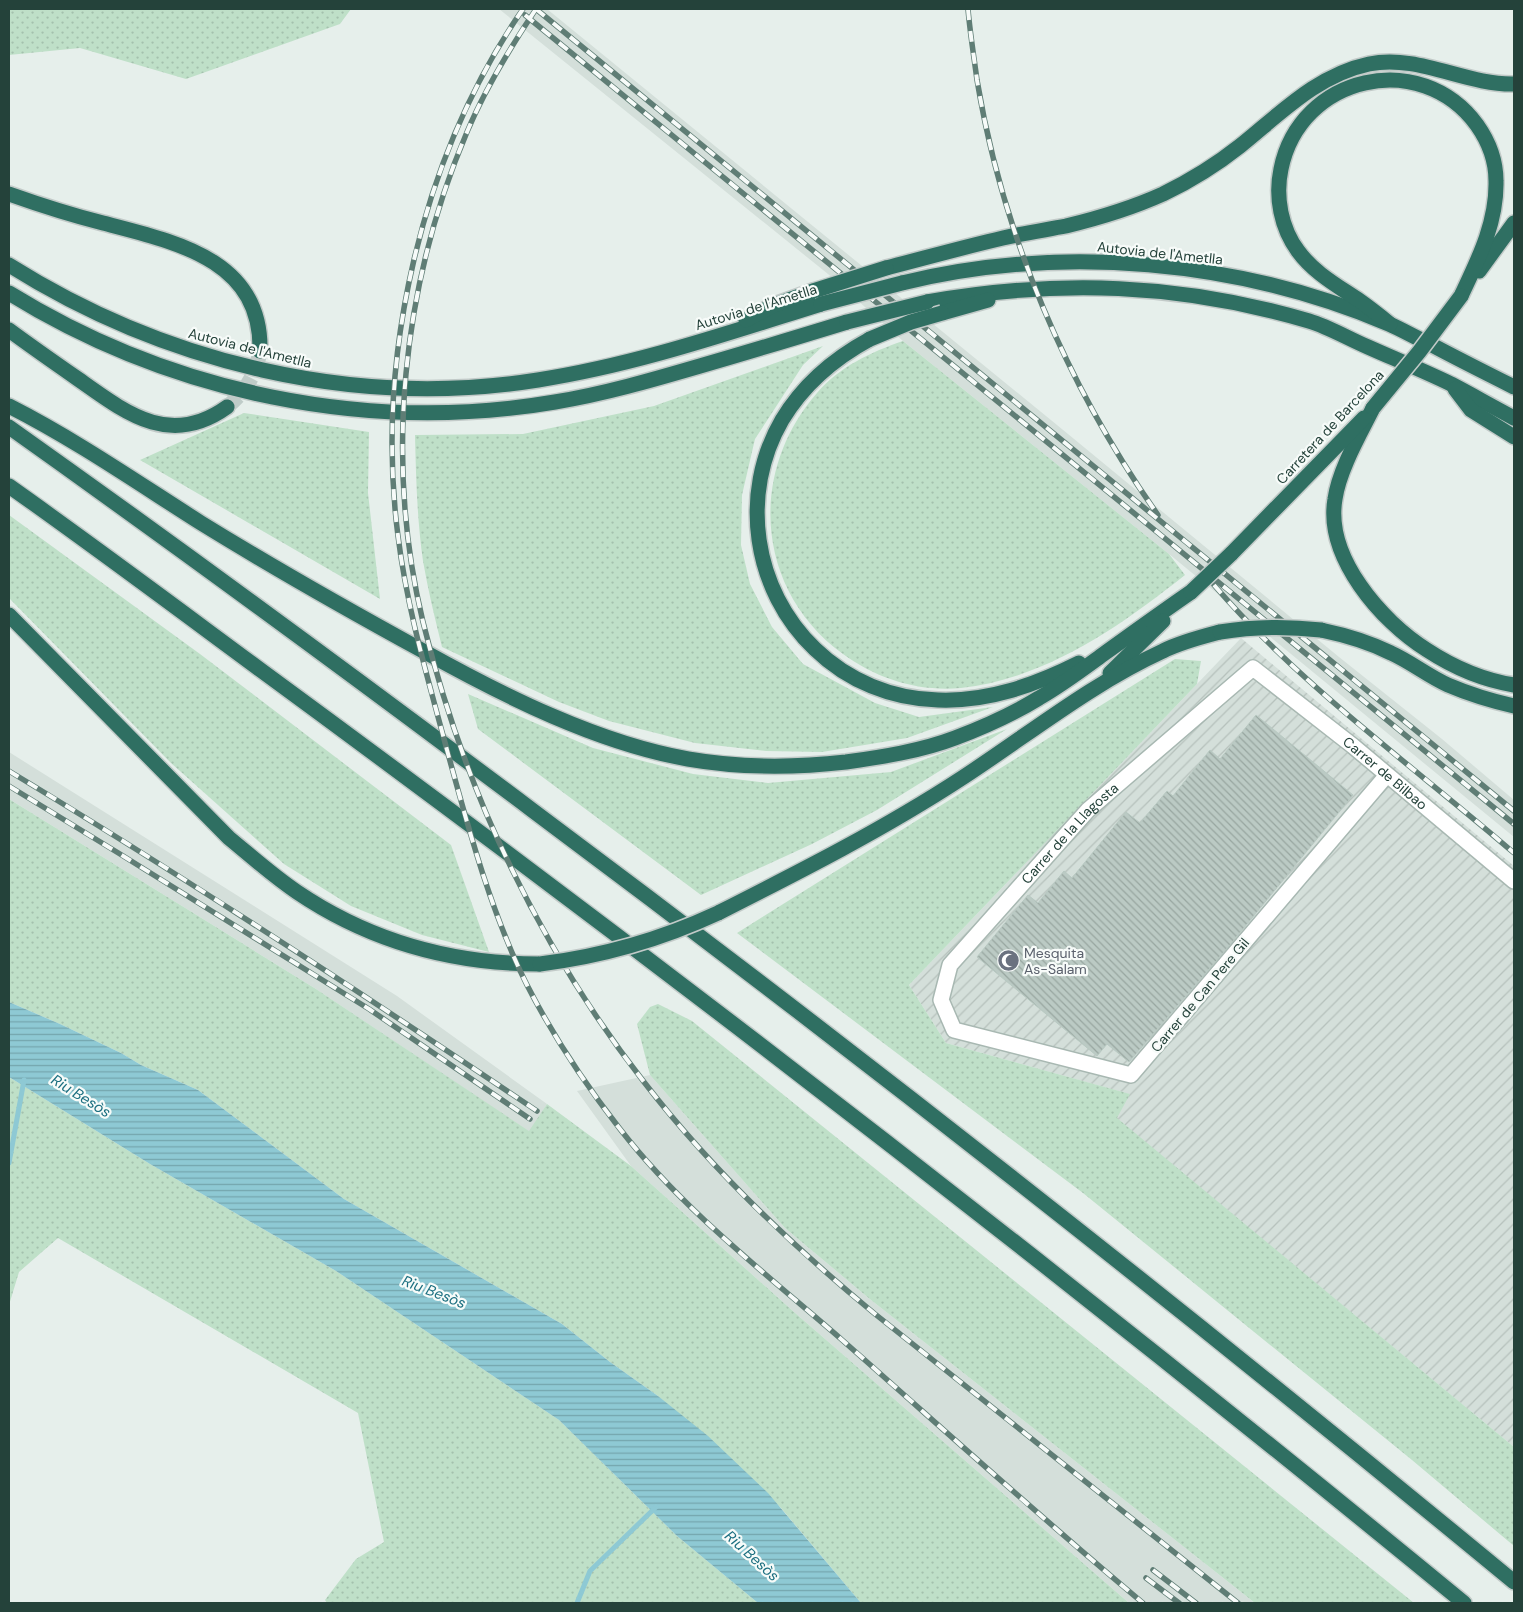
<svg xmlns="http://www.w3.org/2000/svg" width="1523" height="1612" font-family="'DM Sans',sans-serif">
<defs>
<pattern id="industrial-furrows" width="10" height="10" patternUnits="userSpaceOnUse" patternTransform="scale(1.25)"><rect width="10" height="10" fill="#d4dfda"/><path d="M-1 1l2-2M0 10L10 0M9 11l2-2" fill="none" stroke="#b6c1bc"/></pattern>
<pattern id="grass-dots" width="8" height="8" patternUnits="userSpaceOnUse" patternTransform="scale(1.25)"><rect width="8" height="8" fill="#bfe0c8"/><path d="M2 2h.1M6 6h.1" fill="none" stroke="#a4c1ad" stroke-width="1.8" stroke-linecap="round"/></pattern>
<pattern id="water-rules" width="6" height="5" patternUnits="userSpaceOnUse" patternTransform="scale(1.25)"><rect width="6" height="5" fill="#8ec9d4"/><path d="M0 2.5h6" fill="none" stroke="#74a5ad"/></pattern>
<pattern id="building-back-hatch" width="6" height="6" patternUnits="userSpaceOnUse" patternTransform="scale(1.25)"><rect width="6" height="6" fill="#bbcac4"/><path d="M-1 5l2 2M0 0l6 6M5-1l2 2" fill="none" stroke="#98a6a0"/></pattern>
</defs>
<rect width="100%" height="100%" fill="#e6efeb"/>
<!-- built -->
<g fill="#d4dfda">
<polygon points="499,9 547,9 1068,434 1339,657 1442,739 1514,800 1514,837 1169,554 903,341 828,274"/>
<polygon points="9,752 397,996 547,1104 530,1132 316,989 9,799"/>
<polygon points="650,1075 785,1228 871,1300 1255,1603 1129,1603 794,1312 631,1166 577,1091"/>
</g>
<!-- industrial -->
<polygon fill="url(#industrial-furrows)" points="1241,638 1514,866 1514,1447 1116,1118 1129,1094 946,1043 909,985"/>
<!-- grass -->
<g fill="url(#grass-dots)">
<polygon points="9,9 351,9 340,24 186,79 80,48 9,55"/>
<path d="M903 341 1169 554 1185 575C1121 626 1045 679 961 688 919 692 877 679 843 654 756 591 747 473 817 393 839 367 871 352 903 341Z"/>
<path d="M823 346 803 365 755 439 742 495 741 545 750 584 772 627 803 664 875 703 919 717 993 707 907 738 822 752 766 751 695 743 609 721 559 702 442 647C435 619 428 590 423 561 417 519 416 477 415 435L523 434 654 406Z"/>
<polygon points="244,413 369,432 368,493 380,599 140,460"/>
<polygon points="9,515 200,654 451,845 489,952 422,935 351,906 284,864 171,763 9,598"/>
<polygon points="1175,659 1201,661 1197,684 909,985 946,1043 1130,1094 1117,1118 1514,1447 1514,1546 1412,1460 1083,1193 737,933"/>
<polygon points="468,694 593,748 693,774 768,783 891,772 1007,729 877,810 812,844 701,895 478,729"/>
<polygon points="9,799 316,989 529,1131 547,1104 631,1166 794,1312 1129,1603 861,1603 781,1508 658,1396 610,1362 562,1324 344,1199 198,1090 141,1065 121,1053 60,1024 9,1002"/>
<polygon points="658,1004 692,1021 1414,1603 1255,1603 871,1300 785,1228 650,1075 637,1024 650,1007"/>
<polygon points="9,1077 150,1164 336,1271 559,1420 677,1536 758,1603 327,1603 325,1600 356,1559 384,1542 358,1413 58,1238 19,1272 9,1305"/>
</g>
<!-- water -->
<polygon fill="url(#water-rules)" points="9,1002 60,1024 121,1053 141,1065 198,1090 344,1199 562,1324 610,1362 658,1396 708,1436 768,1493 861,1603 758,1603 677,1536 559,1420 336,1271 150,1164 9,1077"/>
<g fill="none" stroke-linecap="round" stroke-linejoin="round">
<!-- stream -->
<g stroke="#8ec9d4" stroke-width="5">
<polyline points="9,1163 24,1080"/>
<polyline points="577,1603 590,1571 656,1507"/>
</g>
</g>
<!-- building -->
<polygon fill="url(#building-back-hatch)" stroke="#b8c9c2" points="1256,715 1353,795 1229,946 1129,1062 1107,1044 1097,1056 977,957 1028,895 1038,903 1064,871 1072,878 1126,812 1140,823 1167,791 1173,796 1210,750 1220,759"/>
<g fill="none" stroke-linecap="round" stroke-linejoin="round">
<!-- highway-tunnel -->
<path stroke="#bfccc8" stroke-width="15" stroke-dasharray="15 8" stroke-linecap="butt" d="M227 407C245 392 256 375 260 351"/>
<defs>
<g id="minor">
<path id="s1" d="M1387 775 1131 1075 954 1030 941 1000 950 965 1088 810 1253 668 1353 746 1514 881"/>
</g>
<g id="highway">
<path d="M9 194C40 205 71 215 103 223 175 242 262 259 260 351"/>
<path d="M9 265C165 363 354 409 538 380 635 365 728 333 821 304"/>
<path d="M886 268C925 258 964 247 1003 238 1024 233 1045 230 1066 226 1099 218 1132 208 1163 194 1190 181 1216 165 1240 146 1280 114 1317 75 1369 64 1419 54 1465 85 1514 84"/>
<polyline points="1479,271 1514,223"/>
<path d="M902 283C1062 244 1238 260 1389 324 1403 330 1416 338 1430 344 1458 359 1486 373 1514 387"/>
<path d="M9 293C171 393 367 434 555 402 604 394 652 380 700 366 749 352 798 337 847 322"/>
<path d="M927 302C1058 279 1180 283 1309 321 1329 327 1349 339 1368 347 1395 359 1424 371 1451 384 1472 395 1493 407 1514 418"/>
<polyline points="942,313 988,300"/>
<polyline points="746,320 772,306 813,291"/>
<path d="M1390 324C1380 316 1370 308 1360 301 1338 286 1314 273 1298 251 1281 228 1275 197 1281 169 1300 75 1421 48 1477 125 1489 142 1496 161 1496 181 1497 223 1478 260 1461 296"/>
<path d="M9 330C32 347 55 363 78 379 126 413 170 448 227 407"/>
<path d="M870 339C835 358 803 385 782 420 739 494 753 590 815 649 848 681 892 699 938 700 988 702 1035 685 1079 663"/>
<polyline points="1455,389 1471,410 1514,437"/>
<path d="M9 406C76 440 138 483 201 523 274 568 350 611 425 652 504 696 598 743 688 759 740 768 793 768 846 762 882 757 921 751 955 738 984 727 1013 714 1039 698 1062 685 1083 669 1105 653 1133 633 1162 612 1191 592"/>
<path d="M1373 408C1360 434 1339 470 1335 499 1325 557 1381 621 1427 650 1453 667 1483 680 1514 685"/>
<path d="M9 427C185 552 359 680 532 810 866 1059 1193 1317 1514 1582"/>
<path d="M9 486C94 546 178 609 262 671 671 971 1072 1281 1464 1603"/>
<polyline points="1231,554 1364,418"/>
<path d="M9 615 229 838C251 856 273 876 297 892 371 942 452 964 540 964"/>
<path d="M1321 630C1345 635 1369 642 1391 653 1411 662 1428 676 1448 685 1469 694 1492 701 1514 706"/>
<polyline points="1110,673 1163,621"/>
<path d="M718 913C801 871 884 829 962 778 1028 735 1091 684 1163 651 1181 642 1201 637 1220 632"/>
</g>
</defs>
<!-- minor casing -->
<use href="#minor" stroke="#a8b8b2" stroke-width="18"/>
<!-- highway casing -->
<use href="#highway" stroke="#c2cac8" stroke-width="18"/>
<!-- minor -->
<use href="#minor" stroke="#fff" stroke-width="15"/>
<!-- highway -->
<use href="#highway" stroke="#2f6f62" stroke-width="15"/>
<defs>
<g id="rail">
<path d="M523 9C421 156 375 359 398 536 407 609 428 679 447 750 468 827 491 913 527 985 553 1036 585 1084 620 1129 682 1209 765 1273 841 1339 941 1427 1040 1517 1143 1603"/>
<path d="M536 9C510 48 485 89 467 132 402 285 384 460 423 622 439 687 460 751 486 813 527 908 580 1000 644 1082 711 1169 790 1244 875 1314L1238 1603"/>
<polyline points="536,9 1514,811"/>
<path d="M968 9C970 33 974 57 977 80 1003 236 1067 386 1158 515"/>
<polyline points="525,15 1514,824"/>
<path d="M1214 585C1302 687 1412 765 1514 853"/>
<path d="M9 771C188 879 363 994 537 1111"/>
<polyline points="9,786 120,854 369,1009 530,1119"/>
<polyline points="1153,1570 1196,1603"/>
<polyline points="1146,1578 1179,1603"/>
</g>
</defs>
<!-- rail casing -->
<use href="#rail" stroke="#5f7d75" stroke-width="5.5"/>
<!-- rail -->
<use href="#rail" stroke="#f7fbf9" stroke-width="4" stroke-dasharray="11" stroke-linecap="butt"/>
<defs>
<g id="highway-bridge">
<polyline points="813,291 886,268"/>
<polyline points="821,304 902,283"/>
<polyline points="847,322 927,302"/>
<polyline points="870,339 911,322 942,313"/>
<polyline points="1373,408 1419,352 1461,296"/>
<polyline points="1191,592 1231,554"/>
<path d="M1220 632C1256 626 1286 626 1321 630"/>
<path d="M540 964C604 956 660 940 718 913"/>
</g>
</defs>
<!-- highway-bridge casing -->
<use href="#highway-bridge" stroke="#c2cac8" stroke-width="18" stroke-linecap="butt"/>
<!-- highway-bridge -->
<use href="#highway-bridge" stroke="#2f6f62" stroke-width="15"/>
</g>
<!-- icons -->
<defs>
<symbol id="mosque-disc" viewBox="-11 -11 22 22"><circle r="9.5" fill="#6b7280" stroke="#f7fbf9"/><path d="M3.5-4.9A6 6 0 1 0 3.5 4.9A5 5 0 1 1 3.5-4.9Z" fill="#fff"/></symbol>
</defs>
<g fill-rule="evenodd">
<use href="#mosque-disc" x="996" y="948" width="25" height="25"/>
</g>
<g text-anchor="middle" stroke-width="4.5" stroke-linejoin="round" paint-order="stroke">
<!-- street labels -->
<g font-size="14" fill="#24423a" stroke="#f7fbf9">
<text transform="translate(1160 253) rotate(6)" y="5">Autovia de l'Ametlla</text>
<text transform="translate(756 307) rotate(-17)" y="5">Autovia de l'Ametlla</text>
<text transform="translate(250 348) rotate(14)" y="5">Autovia de l'Ametlla</text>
<text transform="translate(1330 427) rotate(-47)" y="5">Carretera de Barcelona</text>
<text dy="5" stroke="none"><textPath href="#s1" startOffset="1240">Carrer de Bilbao</textPath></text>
<text dy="5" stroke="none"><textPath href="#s1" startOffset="824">Carrer de la Llagosta</textPath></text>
<text transform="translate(1200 995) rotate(-50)" y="5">Carrer de Can Pere Gil</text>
</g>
<!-- worship labels -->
<g font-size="14" fill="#5b616d" stroke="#f7fbf9" text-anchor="start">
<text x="1024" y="958">Mesquita<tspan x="1024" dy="16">As-Salam</tspan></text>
</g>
<!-- water labels -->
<g font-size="15" font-style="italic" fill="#1c6f80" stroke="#f7fbf9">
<text transform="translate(81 1096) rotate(32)" y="5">Riu Besòs</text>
<text transform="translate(434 1292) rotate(21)" y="5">Riu Besòs</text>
<text transform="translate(752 1556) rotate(42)" y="5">Riu Besòs</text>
</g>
</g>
<!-- border -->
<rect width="1523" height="1612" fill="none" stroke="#24423a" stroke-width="20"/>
</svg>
